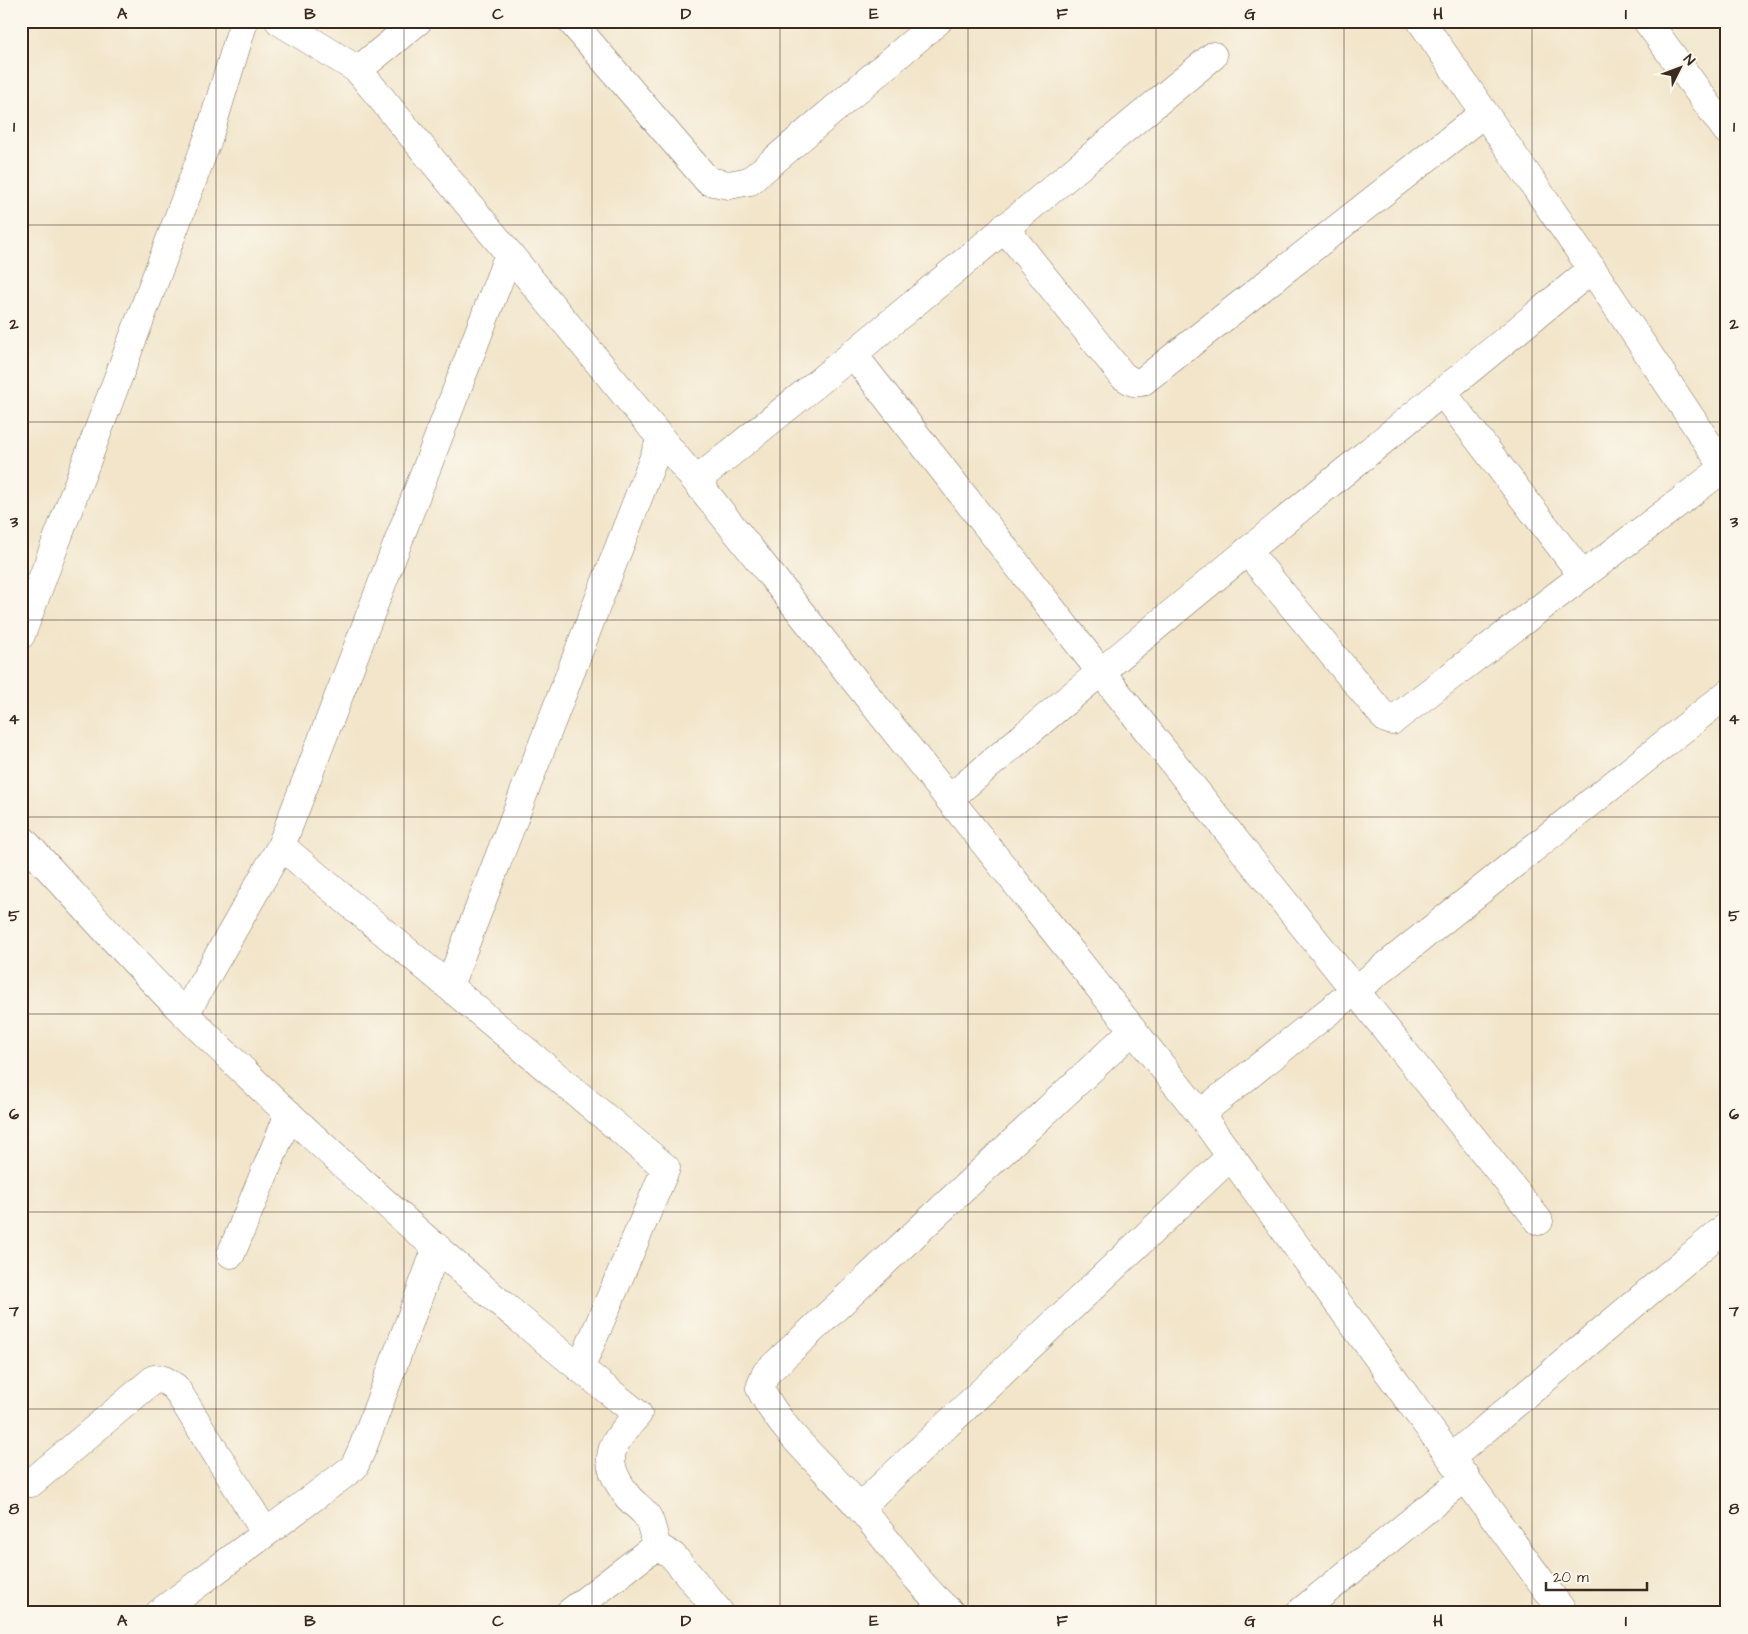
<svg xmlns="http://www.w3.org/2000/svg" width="1748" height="1634" font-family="'Architects Daughter',sans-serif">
<rect width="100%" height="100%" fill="#fbf7ec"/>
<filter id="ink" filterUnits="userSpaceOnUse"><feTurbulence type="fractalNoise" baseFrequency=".02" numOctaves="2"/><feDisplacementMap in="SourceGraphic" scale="10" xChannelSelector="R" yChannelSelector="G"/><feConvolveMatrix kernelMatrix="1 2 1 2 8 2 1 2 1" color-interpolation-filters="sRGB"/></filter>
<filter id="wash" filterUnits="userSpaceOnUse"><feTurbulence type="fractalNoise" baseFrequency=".0096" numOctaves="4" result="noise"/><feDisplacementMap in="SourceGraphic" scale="20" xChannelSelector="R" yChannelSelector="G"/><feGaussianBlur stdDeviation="1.12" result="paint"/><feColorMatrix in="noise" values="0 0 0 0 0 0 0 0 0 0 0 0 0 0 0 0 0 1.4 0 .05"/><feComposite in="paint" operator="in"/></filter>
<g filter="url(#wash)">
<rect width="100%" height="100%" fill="#f2e5ca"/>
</g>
<g filter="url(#ink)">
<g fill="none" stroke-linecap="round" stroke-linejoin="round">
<defs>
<g id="minor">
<polyline points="279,21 358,70 696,481 1200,1114 1564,1613"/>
<polyline points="571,21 708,181 729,185 750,181 938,21"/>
<polyline points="1421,21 1592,269 1727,472"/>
<polyline points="1647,21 1727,131"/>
<polyline points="358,70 418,21"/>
<polyline points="1004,227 1123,376 1133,382 1142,382 1484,113"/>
<polyline points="853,354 1100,671 1539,1221"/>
<polyline points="1443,393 1583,576"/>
<polyline points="696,481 853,354 1213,56"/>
<polyline points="1247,551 1386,719 1392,721 1724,468"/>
<polyline points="21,635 208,139 244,21"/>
<path d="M949 799C1161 619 1378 446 1592 269"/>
<path d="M21 838C76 897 129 958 186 1015 329 1156 479 1291 638 1414 610 1446 599 1458 628 1497 634 1504 642 1509 647 1516 652 1524 654 1537 656 1546L673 1556 720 1613"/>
<polyline points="281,846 666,1168 580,1369"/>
<polyline points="449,986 661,439"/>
<polyline points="185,1014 281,846 509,254"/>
<polyline points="1200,1114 1727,694"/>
<polyline points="231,1254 289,1114"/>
<polyline points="1452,1457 1727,1226"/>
<polyline points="31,1483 154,1379 164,1380 175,1387 265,1532"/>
<polyline points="860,1507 1231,1156"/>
<polyline points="159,1613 354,1467 363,1447 437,1247"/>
<polyline points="569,1613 656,1546"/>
<path d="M951 1613C915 1582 890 1542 859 1507 827 1469 781 1432 760 1388L766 1373 1133 1030"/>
<polyline points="1299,1613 1466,1477"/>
</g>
</defs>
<!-- minor casing -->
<use href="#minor" stroke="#7b6b5a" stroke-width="29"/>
<!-- minor -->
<use href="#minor" stroke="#fff" stroke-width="28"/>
</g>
</g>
<!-- grid -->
<path fill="none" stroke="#3b2a1e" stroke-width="1" stroke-opacity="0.55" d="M216 21V1613M404 21V1613M592 21V1613M780 21V1613M968 21V1613M1156 21V1613M1344 21V1613M1532 21V1613M21 225H1727M21 422H1727M21 620H1727M21 817H1727M21 1014H1727M21 1212H1727M21 1409H1727"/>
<!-- margin -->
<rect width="1748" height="1634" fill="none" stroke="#fbf7ec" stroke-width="55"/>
<!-- north arrow -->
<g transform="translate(1680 68) rotate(48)" stroke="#fbf7ec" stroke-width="4" paint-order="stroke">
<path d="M0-4L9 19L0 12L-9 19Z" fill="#3b2a1e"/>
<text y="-8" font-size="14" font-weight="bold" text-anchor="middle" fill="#3b2a1e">N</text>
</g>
<!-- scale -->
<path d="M1546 1582v8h101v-8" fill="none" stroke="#3b2a1e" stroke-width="2.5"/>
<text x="1553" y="1582" font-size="15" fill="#3b2a1e" stroke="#fbf7ec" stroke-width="4" paint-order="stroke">20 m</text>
<rect x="28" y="28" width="1692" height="1578" fill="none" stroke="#3b2a1e" stroke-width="2"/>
<g font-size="16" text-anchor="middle" font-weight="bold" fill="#3b2a1e">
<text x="122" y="19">A</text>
<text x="310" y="19">B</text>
<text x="498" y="19">C</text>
<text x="686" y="19">D</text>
<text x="874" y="19">E</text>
<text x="1062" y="19">F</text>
<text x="1250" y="19">G</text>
<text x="1438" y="19">H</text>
<text x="1626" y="19">I</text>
<text x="14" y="132">1</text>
<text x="1734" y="132">1</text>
<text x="14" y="329">2</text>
<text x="1734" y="329">2</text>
<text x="14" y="527">3</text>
<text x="1734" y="527">3</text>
<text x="14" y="724">4</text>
<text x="1734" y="724">4</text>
<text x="14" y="921">5</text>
<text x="1734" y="921">5</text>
<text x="14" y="1119">6</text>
<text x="1734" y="1119">6</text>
<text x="14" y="1316">7</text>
<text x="1734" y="1316">7</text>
<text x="14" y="1514">8</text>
<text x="1734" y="1514">8</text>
<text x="122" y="1626">A</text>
<text x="310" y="1626">B</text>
<text x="498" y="1626">C</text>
<text x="686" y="1626">D</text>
<text x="874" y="1626">E</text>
<text x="1062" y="1626">F</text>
<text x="1250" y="1626">G</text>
<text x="1438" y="1626">H</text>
<text x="1626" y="1626">I</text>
</g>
</svg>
